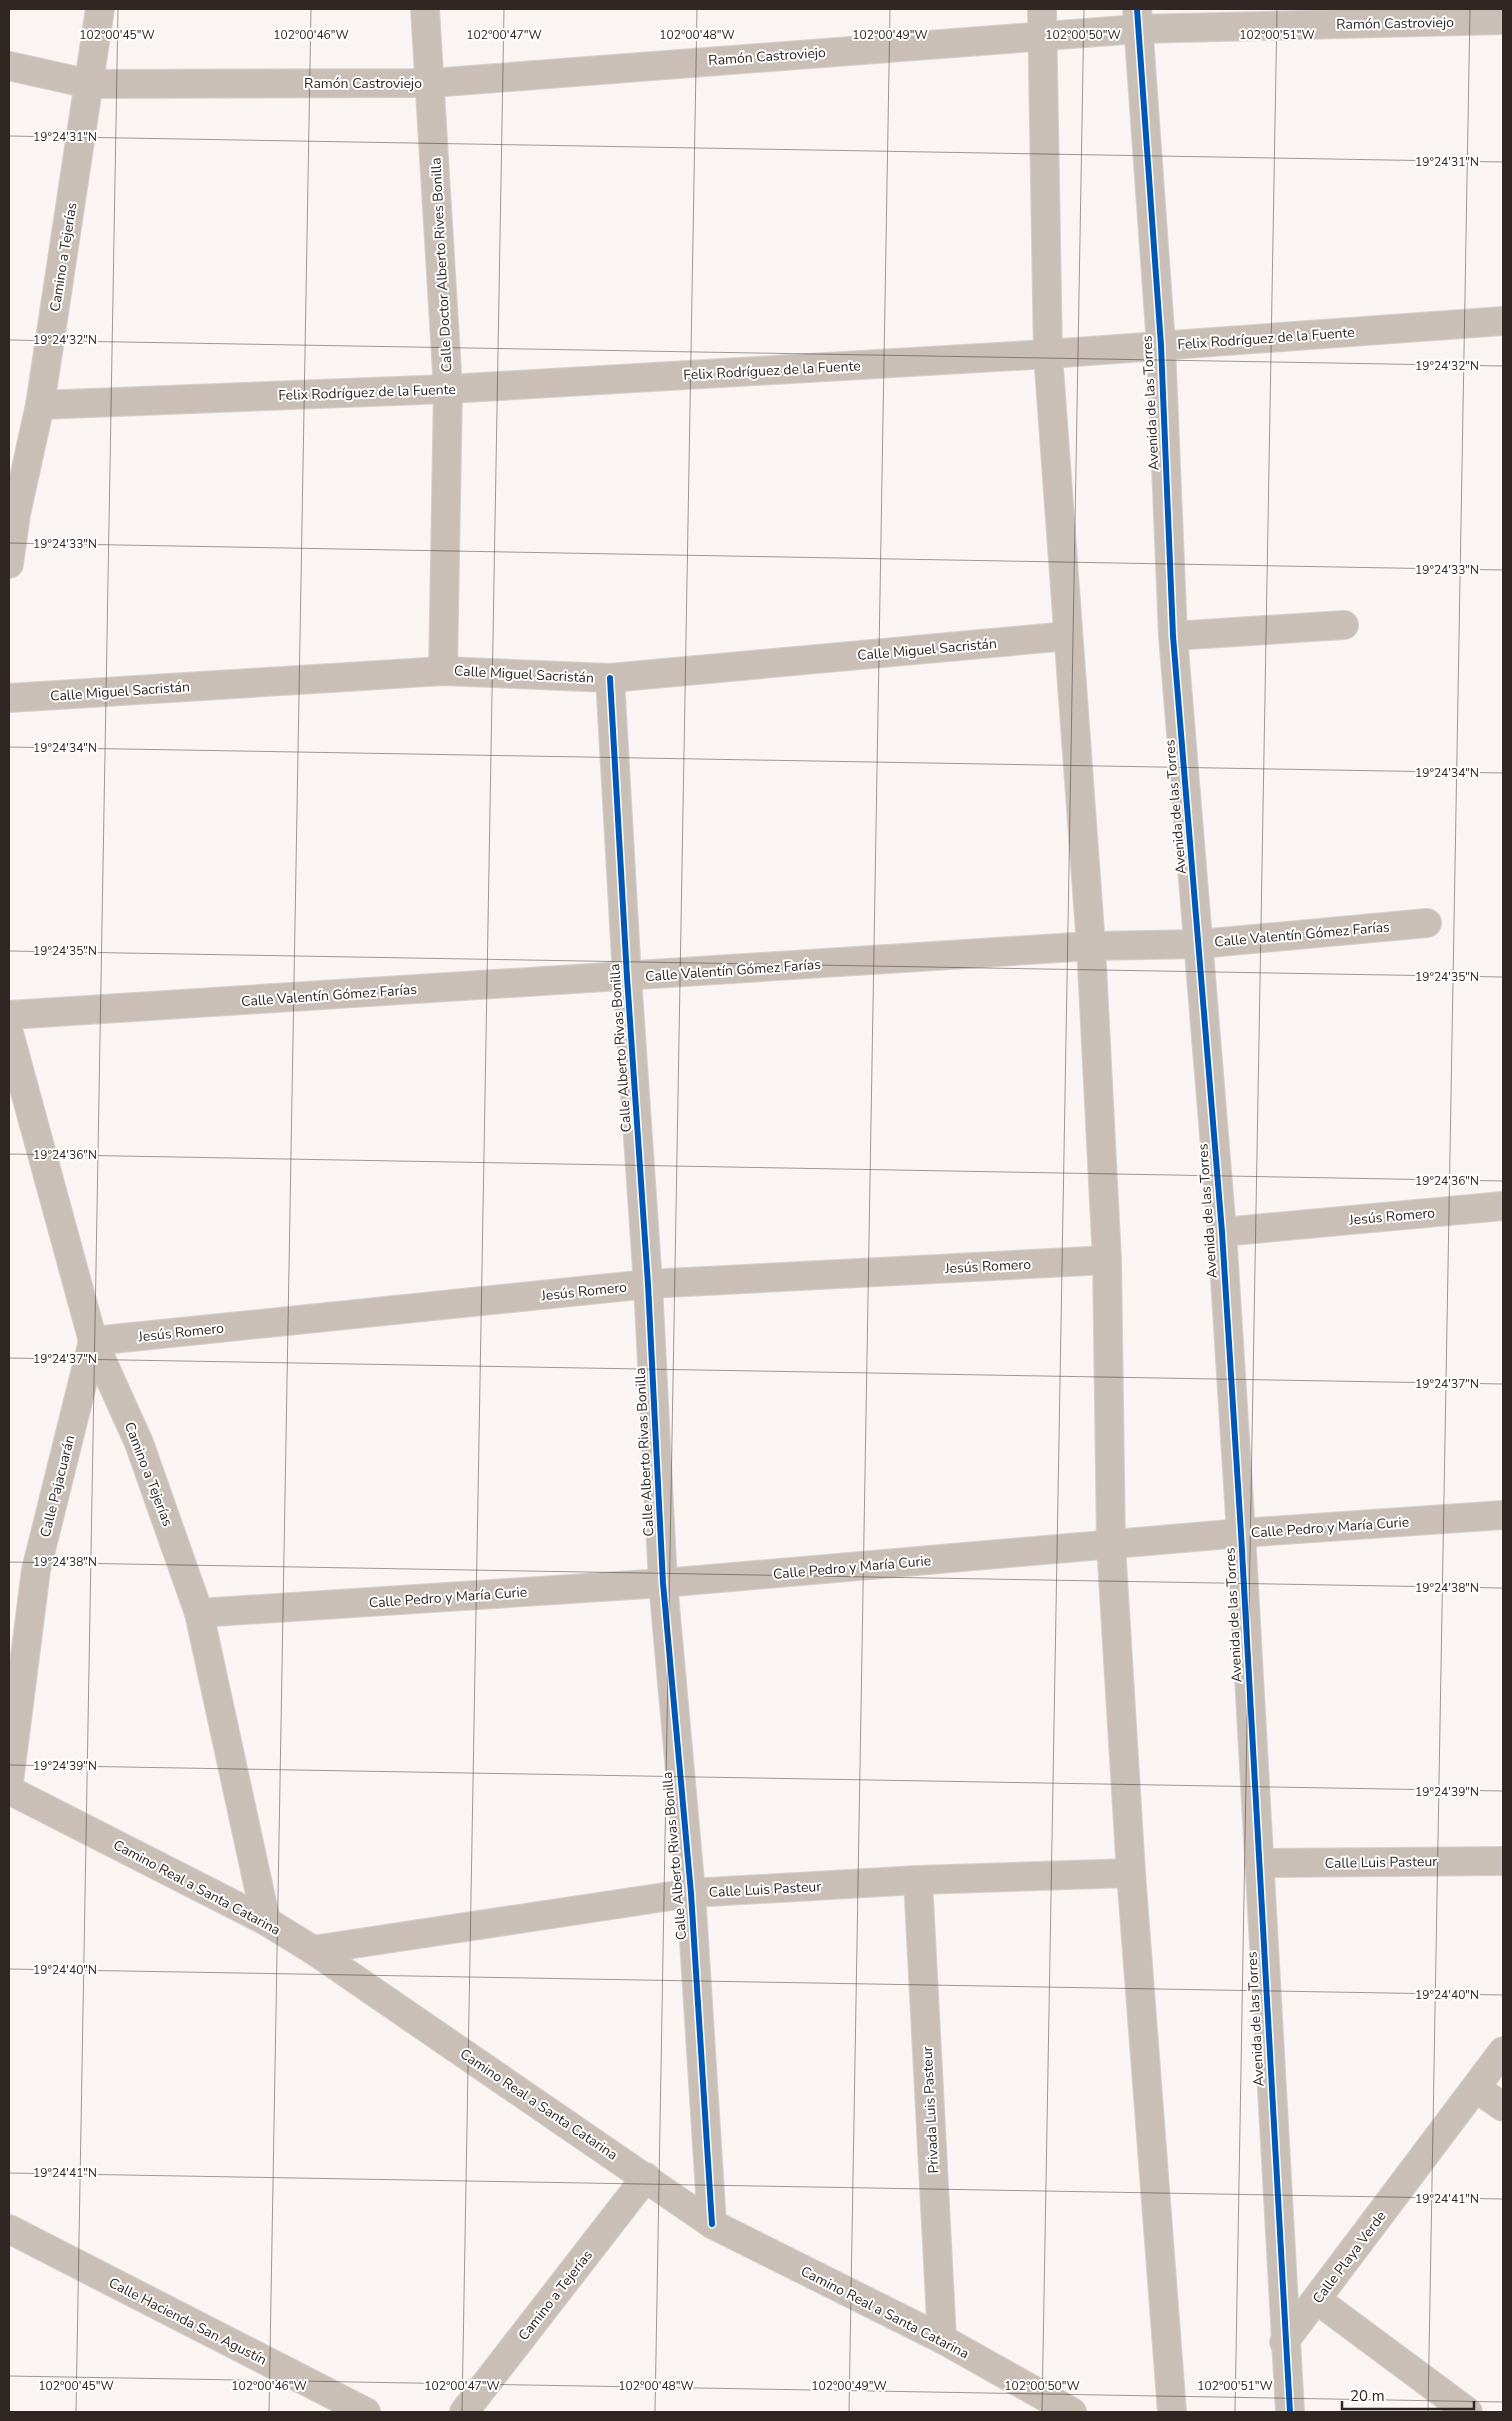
<svg xmlns="http://www.w3.org/2000/svg" width="1512" height="2421" font-family="'Nunito Sans',sans-serif">
<rect width="100%" height="100%" fill="#faf5f3"/>
<g fill="none" stroke-linecap="round" stroke-linejoin="round">
<defs>
<g id="street">
<polyline points="425,9 448,389 443,671"/>
<polyline points="1042,9 1048,354 1091,946 1107,1260 1111,1545 1131,1873 1172,2412"/>
<polyline points="1137,9 1161,345 1173,636 1222,1232 1241,1533 1290,2412"/>
<polyline points="9,66 90,84 431,83 1138,29 1503,20"/>
<polyline points="40,405 448,389 1048,354 1503,321"/>
<polyline points="9,564 16,514 40,405 100,9"/>
<polyline points="1173,636 1344,625"/>
<polyline points="610,678 627,977 648,1284 663,1583 691,1893 712,2224"/>
<polyline points="9,698 443,671 610,678 1068,636"/>
<polyline points="9,1015 1091,946 1199,944 1427,923"/>
<polyline points="9,1033 93,1341 139,1443 199,1613 266,1921"/>
<polyline points="1222,1232 1503,1206"/>
<polyline points="199,1613 663,1583 1241,1533 1503,1515"/>
<polyline points="9,1782 36,1570 93,1341 648,1284 1107,1260"/>
<polyline points="9,1790 266,1921 313,1950 712,2224 942,2339 1072,2412"/>
<polyline points="1259,1863 1503,1861"/>
<polyline points="918,1880 942,2339"/>
<polyline points="313,1950 691,1893 918,1880 1131,1873"/>
<polyline points="1476,2088 1503,2107"/>
<polyline points="9,2229 366,2412"/>
<polyline points="1317,2300 1468,2412"/>
<polyline points="1284,2342 1503,2051"/>
<polyline points="464,2412 646,2177"/>
</g>
</defs>
<!-- street casing -->
<use href="#street" stroke="#d5d1ce" stroke-width="30"/>
<!-- street -->
<use href="#street" stroke="#cabfb6" stroke-width="28"/>
<defs>
<g id="cycleway">
<polyline points="1137,9 1161,345 1173,636 1222,1232 1241,1533 1290,2412"/>
<polyline points="610,678 627,977 648,1284 663,1583 691,1893 712,2224"/>
</g>
</defs>
<!-- cycleway casing -->
<use href="#cycleway" stroke="#fff" stroke-width="9"/>
<!-- cycleway -->
<use href="#cycleway" stroke="#0057b8" stroke-width="6"/>
</g>
<!-- ticks -->
<path fill="none" stroke="#2f2623" stroke-width="1" stroke-opacity="0.45" d="M9 136 1503 162M9 340 1503 366M9 543 1503 570M9 747 1503 773M9 951 1503 977M9 1154 1503 1181M9 1358 1503 1384M9 1562 1503 1588M9 1765 1503 1791M9 1969 1503 1995M9 2173 1503 2199M9 2376 1503 2402M76 2412 118 9M269 2412 311 9M462 2412 504 9M655 2412 697 9M849 2412 890 9M1042 2412 1084 9M1235 2412 1277 9M1428 2412 1470 9"/>
<g text-anchor="middle" stroke-width="4" stroke-linejoin="round" paint-order="stroke">
<!-- street labels -->
<g font-size="14" fill="#2f2623" stroke="#fff">
<text transform="translate(1395 23) rotate(-1)" y="5">Ramón Castroviejo</text>
<text transform="translate(767 56) rotate(-4)" y="5">Ramón Castroviejo</text>
<text x="363" y="88">Ramón Castroviejo</text>
<text transform="translate(63 257) rotate(-81)" y="5">Camino a Tejerías</text>
<text transform="translate(441 265) rotate(-93)" y="5">Calle Doctor Alberto Rives Bonilla</text>
<text transform="translate(1266 338) rotate(-4)" y="5">Felix Rodríguez de la Fuente</text>
<text transform="translate(772 370) rotate(-3)" y="5">Felix Rodríguez de la Fuente</text>
<text transform="translate(367 392) rotate(-2)" y="5">Felix Rodríguez de la Fuente</text>
<text transform="translate(1150 403) rotate(-93)" y="5">Avenida de las Torres</text>
<text transform="translate(927 649) rotate(-5)" y="5">Calle Miguel Sacristán</text>
<text transform="translate(524 674) rotate(3)" y="5">Calle Miguel Sacristán</text>
<text transform="translate(120 691) rotate(-4)" y="5">Calle Miguel Sacristán</text>
<text transform="translate(1175 807) rotate(-95)" y="5">Avenida de las Torres</text>
<text transform="translate(1302 934) rotate(-5)" y="5">Calle Valentín Gómez Farías</text>
<text transform="translate(733 970) rotate(-4)" y="5">Calle Valentín Gómez Farías</text>
<text transform="translate(329 995) rotate(-4)" y="5">Calle Valentín Gómez Farías</text>
<text transform="translate(620 1048) rotate(-94)" y="5">Calle Alberto Rivas Bonilla</text>
<text transform="translate(1207 1211) rotate(-94)" y="5">Avenida de las Torres</text>
<text transform="translate(1392 1216) rotate(-5)" y="5">Jesús Romero</text>
<text transform="translate(988 1266) rotate(-3)" y="5">Jesús Romero</text>
<text transform="translate(584 1291) rotate(-6)" y="5">Jesús Romero</text>
<text transform="translate(181 1332) rotate(-6)" y="5">Jesús Romero</text>
<text transform="translate(644 1452) rotate(-93)" y="5">Calle Alberto Rivas Bonilla</text>
<text transform="translate(149 1474) rotate(69)" y="5">Camino a Tejerías</text>
<text transform="translate(57 1486) rotate(-76)" y="5">Calle Pajacuarán</text>
<text transform="translate(1330 1527) rotate(-4)" y="5">Calle Pedro y María Curie</text>
<text transform="translate(852 1567) rotate(-5)" y="5">Calle Pedro y María Curie</text>
<text transform="translate(448 1597) rotate(-4)" y="5">Calle Pedro y María Curie</text>
<text transform="translate(1233 1615) rotate(-93)" y="5">Avenida de las Torres</text>
<text transform="translate(674 1856) rotate(-95)" y="5">Calle Alberto Rivas Bonilla</text>
<text transform="translate(1381 1862) rotate(-1)" y="5">Calle Luis Pasteur</text>
<text transform="translate(197 1887) rotate(28)" y="5">Camino Real a Santa Catarina</text>
<text transform="translate(765 1889) rotate(-3)" y="5">Calle Luis Pasteur</text>
<text transform="translate(1255 2019) rotate(-93)" y="5">Avenida de las Torres</text>
<text transform="translate(539 2104) rotate(34)" y="5">Camino Real a Santa Catarina</text>
<text transform="translate(930 2110) rotate(-93)" y="5">Privada Luis Pasteur</text>
<text transform="translate(1349 2257) rotate(-53)" y="5">Calle Playa Verde</text>
<text transform="translate(555 2295) rotate(-52)" y="5">Camino a Tejerías</text>
<text transform="translate(885 2312) rotate(27)" y="5">Camino Real a Santa Catarina</text>
<text transform="translate(188 2321) rotate(27)" y="5">Calle Hacienda San Agustín</text>
</g>
</g>
<g font-size="12" text-anchor="middle" fill="#2f2623" stroke="#fff" stroke-width="4" stroke-linejoin="round" paint-order="stroke">
<text x="117" y="39">102°00'45"W</text>
<text x="311" y="39">102°00'46"W</text>
<text x="504" y="39">102°00'47"W</text>
<text x="697" y="39">102°00'48"W</text>
<text x="890" y="39">102°00'49"W</text>
<text x="1083" y="39">102°00'50"W</text>
<text x="1277" y="39">102°00'51"W</text>
<text x="65" y="141">19°24'31"N</text>
<text x="1447" y="166">19°24'31"N</text>
<text x="65" y="344">19°24'32"N</text>
<text x="1447" y="370">19°24'32"N</text>
<text x="65" y="548">19°24'33"N</text>
<text x="1447" y="574">19°24'33"N</text>
<text x="65" y="752">19°24'34"N</text>
<text x="1447" y="777">19°24'34"N</text>
<text x="65" y="955">19°24'35"N</text>
<text x="1447" y="981">19°24'35"N</text>
<text x="65" y="1159">19°24'36"N</text>
<text x="1447" y="1185">19°24'36"N</text>
<text x="65" y="1363">19°24'37"N</text>
<text x="1447" y="1388">19°24'37"N</text>
<text x="65" y="1566">19°24'38"N</text>
<text x="1447" y="1592">19°24'38"N</text>
<text x="65" y="1770">19°24'39"N</text>
<text x="1447" y="1796">19°24'39"N</text>
<text x="65" y="1974">19°24'40"N</text>
<text x="1447" y="1999">19°24'40"N</text>
<text x="65" y="2177">19°24'41"N</text>
<text x="1447" y="2203">19°24'41"N</text>
<text x="76" y="2390">102°00'45"W</text>
<text x="269" y="2390">102°00'46"W</text>
<text x="462" y="2390">102°00'47"W</text>
<text x="656" y="2390">102°00'48"W</text>
<text x="849" y="2390">102°00'49"W</text>
<text x="1042" y="2390">102°00'50"W</text>
<text x="1235" y="2390">102°00'51"W</text>
</g>
<!-- border -->
<rect width="1512" height="2421" fill="none" stroke="#2f2623" stroke-width="20"/>
<!-- scale -->
<path d="M1342 2401v8h132v-8" fill="none" stroke="#2f2623" stroke-width="2.5"/>
<text x="1350" y="2401" font-size="15" fill="#2f2623" stroke="#ffffff" stroke-width="4" paint-order="stroke">20 m</text>
</svg>
